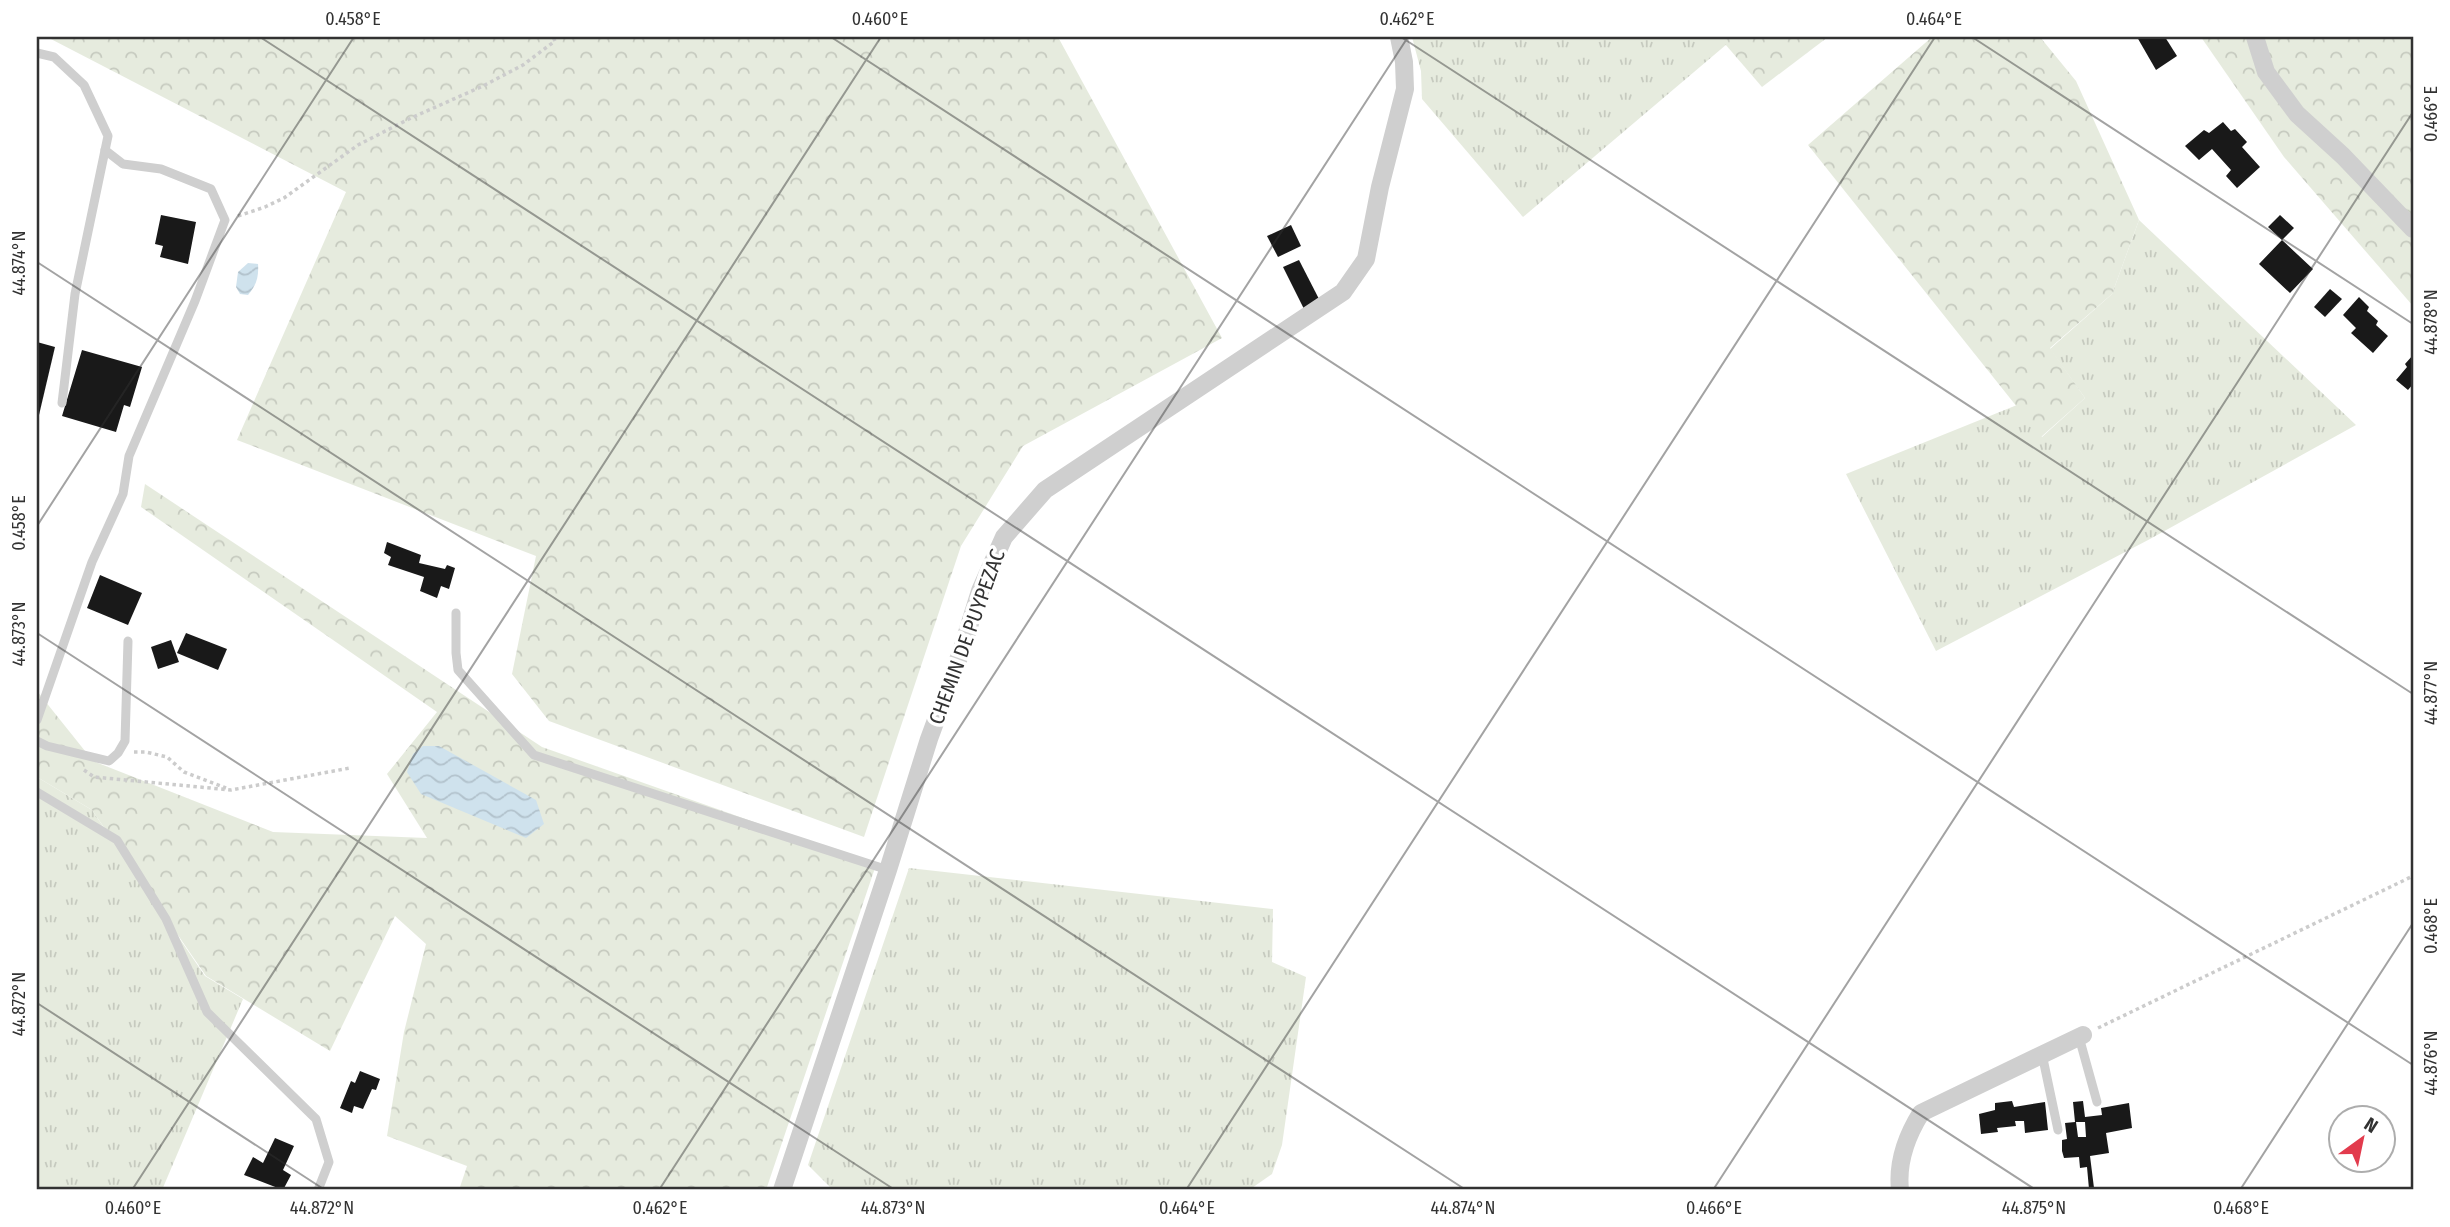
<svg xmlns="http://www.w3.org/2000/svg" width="2450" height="1227" font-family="'Fira Sans Condensed',sans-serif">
<defs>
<pattern id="grass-tufts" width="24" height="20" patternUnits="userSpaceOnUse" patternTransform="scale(1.75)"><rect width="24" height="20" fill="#e6ebde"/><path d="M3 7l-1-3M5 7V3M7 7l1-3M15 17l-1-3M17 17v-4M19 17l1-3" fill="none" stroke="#c6cabf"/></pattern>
<pattern id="forest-crowns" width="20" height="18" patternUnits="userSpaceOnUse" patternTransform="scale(1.75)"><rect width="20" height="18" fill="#e6ebde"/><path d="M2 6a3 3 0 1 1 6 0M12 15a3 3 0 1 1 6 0" fill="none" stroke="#c6cabf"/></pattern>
<pattern id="water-waves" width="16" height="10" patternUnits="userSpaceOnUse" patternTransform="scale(1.75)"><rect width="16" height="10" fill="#cfe2ed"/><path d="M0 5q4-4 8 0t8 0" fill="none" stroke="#b2c2cc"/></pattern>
</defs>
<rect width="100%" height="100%" fill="#fff"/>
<!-- grass -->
<g fill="url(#grass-tufts)">
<polygon points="1412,37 1719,37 1727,44 1523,217 1422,99 1421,71"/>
<polygon points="2139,220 2356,425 2150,539 1936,651 1846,474 2017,405 2042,437 2085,398 2050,349 2112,294"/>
<polygon points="37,777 92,810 205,976 243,999 162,1190 37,1190"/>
<polygon points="909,868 1273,909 1272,962 1306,977 1282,1145 1272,1174 1249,1190 833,1190 808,1165"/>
</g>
<!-- forest -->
<g fill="url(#forest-crowns)">
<polygon points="47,37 1058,37 1222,338 1023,446 961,546 864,837 549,721 512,674 536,556 237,440 346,192"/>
<polygon points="1719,37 1828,37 1762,87"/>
<polygon points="1932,37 2040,37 2076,81 2139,220 2112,294 2050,348 2085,398 2041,437 1808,145"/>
<polygon points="2201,37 2413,37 2413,306 2284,157"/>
<polygon points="145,484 542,747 876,865 766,1190 459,1190 467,1166 387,1136 404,1032 426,944 395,916 330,1051 206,976 92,810 37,777 37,691 93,761 273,832 427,838 387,774 437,712 141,507"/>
</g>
<!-- water -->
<g fill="url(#water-waves)">
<path d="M248 263 258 264C259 277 256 286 248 295L240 294 236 287 238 272Z"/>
<polygon points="423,746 439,746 536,800 544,824 526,838 421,794 407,772 413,754"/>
</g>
<!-- building -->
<g fill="#191919" fill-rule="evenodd">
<polygon points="2137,37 2165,37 2177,56 2156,70"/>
<polygon points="2223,122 2231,131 2235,129 2247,142 2242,147 2260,167 2237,188 2226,176 2231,170 2212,149 2199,160 2185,146 2204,130 2209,133"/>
<polygon points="161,215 196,222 188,264 160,257 163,246 155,244"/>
<polygon points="2280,215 2294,228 2282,240 2313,269 2290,293 2259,264 2282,240 2268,227"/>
<polygon points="1291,225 1301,246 1278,257 1267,236"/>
<polygon points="1299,260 1319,299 1304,309 1283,267"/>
<polygon points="2330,289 2342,299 2325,317 2314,307"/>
<polygon points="2359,297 2369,307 2367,311 2378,321 2376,325 2388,336 2373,353 2351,333 2356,328 2343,315"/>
<polygon points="37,342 55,347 39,415 37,414"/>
<polygon points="82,350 142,367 130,407 124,405 116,432 62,416"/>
<polygon points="2413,355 2413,384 2408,390 2396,380 2407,367 2405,364"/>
<polygon points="387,542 421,555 419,563 445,569 447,565 455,568 449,589 441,586 437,598 420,591 424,577 388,565 391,557 384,553"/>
<polygon points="100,575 142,593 128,625 87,608"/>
<polygon points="186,633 227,649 218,670 177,653"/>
<polygon points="171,640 179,662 158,669 151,647"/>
<polygon points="360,1071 380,1079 376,1090 372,1089 363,1109 354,1106 352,1113 340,1108 351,1081 355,1083"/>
<polygon points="2012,1101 2014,1107 2045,1102 2048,1130 2025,1133 2024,1121 2015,1121 2016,1126 1997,1128 1998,1132 1981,1134 1979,1114 1995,1110 1995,1103"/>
<path d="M2083 1101 2085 1117 2102 1115 2101 1108 2129 1103 2132 1128 2106 1133 2109 1153 2090 1156 2094 1188 2089 1189 2087 1167 2080 1168 2079 1157 2064 1158 2062 1151V1140L2067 1139 2065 1123 2075 1122 2073 1102ZM2076 1122H2085L2086 1137H2078Z"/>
<polygon points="275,1138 294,1146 283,1170 291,1175 283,1190 244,1175 253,1157 263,1163"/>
</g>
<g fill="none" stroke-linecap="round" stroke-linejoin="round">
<!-- path -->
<g stroke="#ccc" stroke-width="3.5" stroke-dasharray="3.5 3.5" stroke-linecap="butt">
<polyline points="238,216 265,207 284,198 358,145 411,118 483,86 523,65 555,41 553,37"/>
<polyline points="134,752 146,752 167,757 184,772 226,788"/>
<polyline points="84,770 94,777 231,790 350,768"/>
<polyline points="2098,1028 2413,876"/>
</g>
<!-- service -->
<g stroke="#cfcfcf" stroke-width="9">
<polyline points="37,53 54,57 84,85 108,136 75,294 62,403"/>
<polyline points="456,613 456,653 458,670 534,755 888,870"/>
<polyline points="37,720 92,562 123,494 129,456 195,301 225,220 211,189 161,169 123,164 105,150"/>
<polyline points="37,741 47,746 109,761 118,753 125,741 128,641"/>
<polyline points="37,792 117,840 166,919 207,1012 316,1119 329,1162 318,1190"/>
<polyline points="2079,1037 2097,1102"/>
<polyline points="2042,1054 2058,1130"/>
</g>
<!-- minor -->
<g stroke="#cfcfcf" stroke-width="18">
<polyline points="2255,37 2266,72 2297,114 2343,156 2413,229"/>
<polyline points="782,1190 888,870 929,739 961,652 980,591 1004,537 1045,490 1343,292 1366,259 1380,187 1405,89 1404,62 1399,37"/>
<path d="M1900 1190C1897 1162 1906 1137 1921 1113L2083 1035"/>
</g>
</g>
<!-- ticks -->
<path fill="none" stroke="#323232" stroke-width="2" stroke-opacity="0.45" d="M260 37 2036 1190M831 37 2413 1065M1401 37 2413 694M1972 37 2413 324M37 262 1466 1190M37 526 354 37M37 633 895 1190M37 1003 325 1190M132 1190 881 37M659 1190 1408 37M1186 1190 1935 37M1713 1190 2413 112M2240 1190 2413 923"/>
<g text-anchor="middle" stroke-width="7" stroke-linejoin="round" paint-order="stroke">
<!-- street labels -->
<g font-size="21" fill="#323232" stroke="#fff">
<text transform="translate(967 637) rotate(-70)" y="7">CHEMIN DE PUYPEZAC</text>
</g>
</g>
<!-- border -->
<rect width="2450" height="1227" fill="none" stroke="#ffffff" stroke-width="77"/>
<!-- north arrow -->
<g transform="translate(2362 1139) rotate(33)"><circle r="33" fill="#ffffff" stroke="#adadad" stroke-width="2"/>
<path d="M0-5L12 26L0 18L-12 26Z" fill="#e23b4d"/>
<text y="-10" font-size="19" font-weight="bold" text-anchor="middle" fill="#323232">N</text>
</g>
<rect x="38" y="38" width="2374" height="1150" fill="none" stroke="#323232" stroke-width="2.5"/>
<g font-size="18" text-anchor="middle" fill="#323232">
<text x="353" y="25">0.458°E</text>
<text x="880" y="25">0.460°E</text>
<text x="1407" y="25">0.462°E</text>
<text x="1934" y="25">0.464°E</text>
<text transform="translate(2431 114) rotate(-90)" y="6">0.466°E</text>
<text transform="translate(19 263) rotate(-90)" y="6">44.874°N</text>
<text transform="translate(2431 322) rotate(-90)" y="6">44.878°N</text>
<text transform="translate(19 523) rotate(-90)" y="6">0.458°E</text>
<text transform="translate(19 634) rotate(-90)" y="6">44.873°N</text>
<text transform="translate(2431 693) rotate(-90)" y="6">44.877°N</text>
<text transform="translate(2431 926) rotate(-90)" y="6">0.468°E</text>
<text transform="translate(19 1004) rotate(-90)" y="6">44.872°N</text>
<text transform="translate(2431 1063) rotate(-90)" y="6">44.876°N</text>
<text x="133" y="1214">0.460°E</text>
<text x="322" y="1214">44.872°N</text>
<text x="660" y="1214">0.462°E</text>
<text x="893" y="1214">44.873°N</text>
<text x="1187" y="1214">0.464°E</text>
<text x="1463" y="1214">44.874°N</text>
<text x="1714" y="1214">0.466°E</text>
<text x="2034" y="1214">44.875°N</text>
<text x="2241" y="1214">0.468°E</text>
</g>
</svg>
